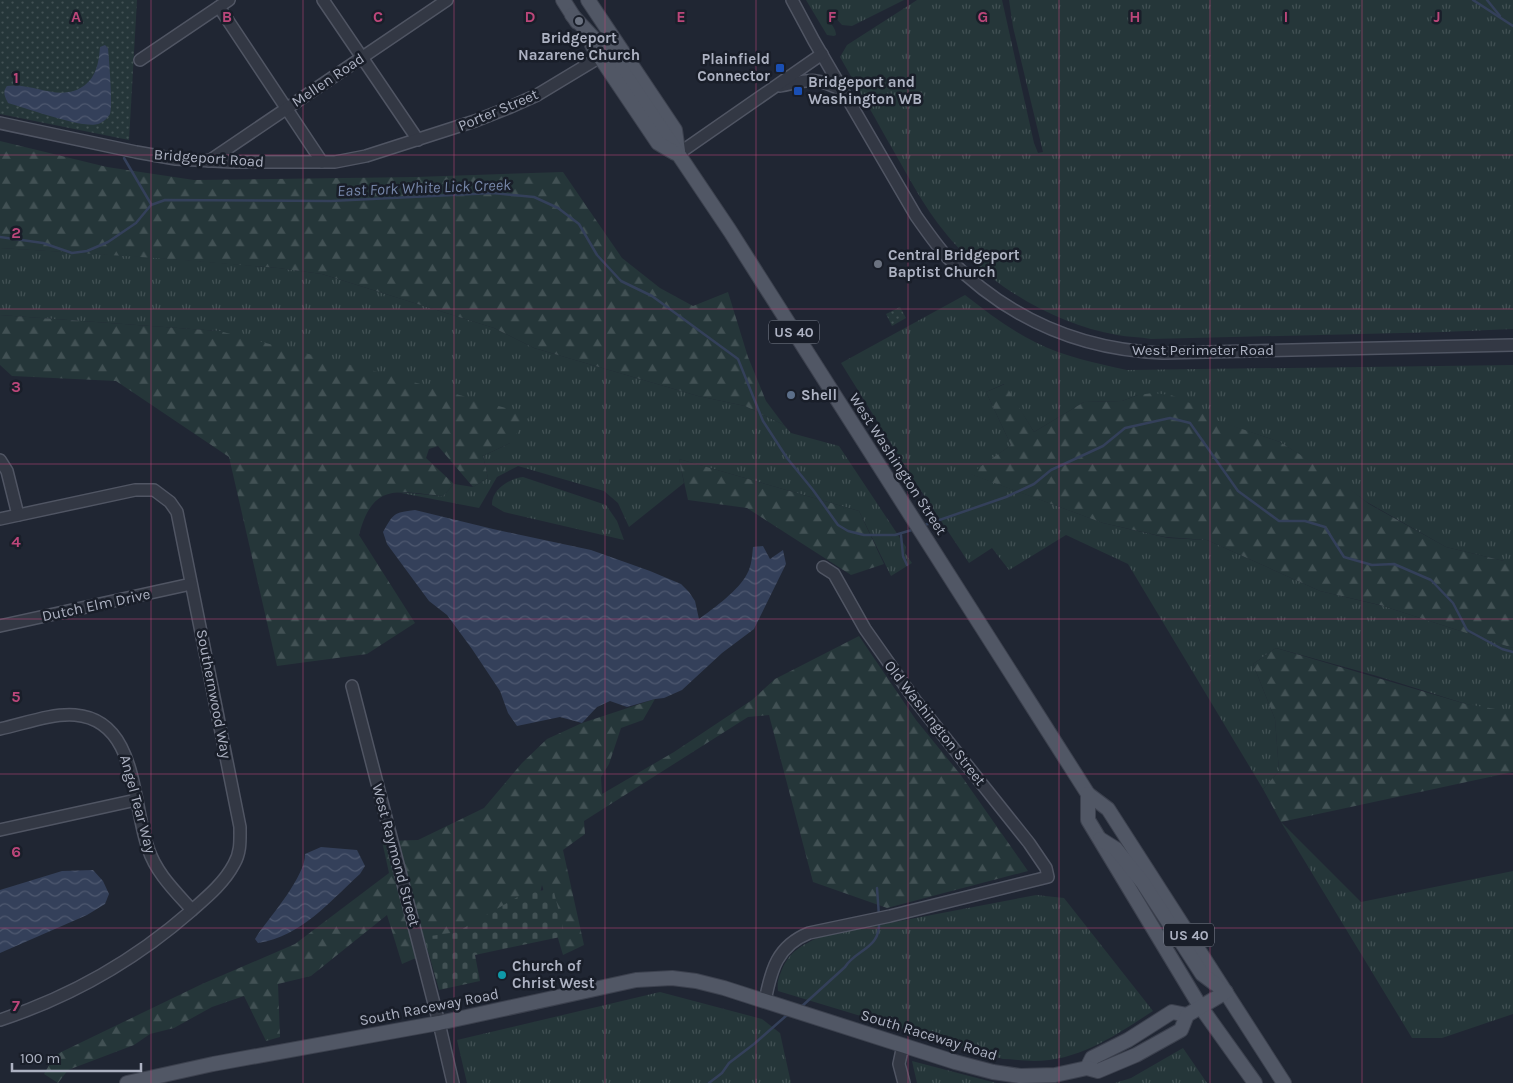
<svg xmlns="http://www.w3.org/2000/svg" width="1513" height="1083" font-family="Karla,sans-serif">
<defs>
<pattern id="grass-tufts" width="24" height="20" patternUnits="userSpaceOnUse" patternTransform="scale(1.25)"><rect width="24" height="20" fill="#253639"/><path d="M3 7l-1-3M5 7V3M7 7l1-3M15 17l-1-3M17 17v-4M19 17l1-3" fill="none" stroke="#425154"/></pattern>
<pattern id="forest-firs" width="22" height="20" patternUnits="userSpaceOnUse" patternTransform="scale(1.25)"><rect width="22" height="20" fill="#253639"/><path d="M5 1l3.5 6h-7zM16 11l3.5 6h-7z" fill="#425154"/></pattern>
<pattern id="cemetery-stones" width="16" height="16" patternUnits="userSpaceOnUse" patternTransform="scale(1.25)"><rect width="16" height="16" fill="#253639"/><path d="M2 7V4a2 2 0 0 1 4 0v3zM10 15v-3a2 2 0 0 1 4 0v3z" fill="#425154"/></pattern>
<pattern id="park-dots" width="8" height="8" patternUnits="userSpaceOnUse" patternTransform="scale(1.25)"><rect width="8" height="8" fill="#253639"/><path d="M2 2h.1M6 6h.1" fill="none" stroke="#425154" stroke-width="1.8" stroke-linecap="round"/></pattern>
<pattern id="water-waves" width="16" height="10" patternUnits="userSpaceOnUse" patternTransform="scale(1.25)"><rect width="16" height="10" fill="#34405a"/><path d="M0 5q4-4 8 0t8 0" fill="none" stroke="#4f5970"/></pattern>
</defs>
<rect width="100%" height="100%" fill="#202633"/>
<!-- grass -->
<g fill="url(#grass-tufts)">
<path d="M806 0H904L852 26 842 25 832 14C826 24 836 25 836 35L834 36 827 35Z"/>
<path d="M917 0H1002L1034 143 1038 153 1043 152 1013 27 1009 0H1513V329L1443 332 1151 339C1140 337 1128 337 1117 335 1053 324 989 285 947 235 922 205 905 170 885 136 871 110 855 84 840 57L847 45Z"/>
<polygon points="0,248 149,257 278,268 322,274 494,328 534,348 698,396 745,406 784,425 791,433 839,446 906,547 905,553 912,563 891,576 859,511 679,459 684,483 629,527 618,503 604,491 518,466 497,477 479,508 396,492 443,496 454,484 473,487 488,478 483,456 510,443 219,331 0,315"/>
<path d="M965 295C987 312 1010 330 1035 342 1064 357 1096 363 1127 370L1513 365V561H1504L1446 547 1365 501 1328 473 1280 442 1138 395 1122 401 1084 402 1034 432 1004 384 986 392 1011 445 971 474 1103 523 1168 538 1207 540 1320 591 1383 606 1513 648V714L1466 704 1377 676 1276 648 1253 664 1275 719 1279 771 1263 789 1128 564 1066 535 1009 570 992 548 969 563 910 474 841 363Z"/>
<path d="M523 477 606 505 617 521 624 540 504 512 492 505C491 490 510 478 523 477Z"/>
<polygon points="1281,822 1361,902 1513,871 1513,1014 1442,1038 1412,1038"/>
<path d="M1036 895 1064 898 1153 1011C1116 1035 1079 1061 1034 1061 1024 1061 1013 1059 1003 1059L778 991C777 984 778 978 781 972 789 951 801 946 821 936Z"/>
<polygon points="660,992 762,1019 780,1033 791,1083 467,1083 457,1040"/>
<polygon points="1183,1048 1207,1083 1115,1083 1131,1078"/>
<polygon points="912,1061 996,1083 917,1083"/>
</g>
<!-- forest -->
<g fill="url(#forest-firs)">
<polygon points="0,141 107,167 194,180 416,177 563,172 622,258 660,288 693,306 728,292 748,357 766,401 784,425 745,406 698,396 534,348 494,328 322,274 278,268 156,258 0,248"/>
<path d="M0 315 219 331 367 369 530 415 510 443 483 456 488 478 473 487 438 446 429 449 426 458 454 484 443 496C398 492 373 481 359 535L415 623 367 654 277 666 229 457 116 381 12 376 0 365Z"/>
<polygon points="1005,384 1034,432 1084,402 1122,401 1138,395 1153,393 1171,395 1190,403 1213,419 1280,442 1331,474 1369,504 1446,547 1504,561 1513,561 1513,648 1380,605 1320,591 1207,540 1165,537 1103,523 970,474 1011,445 986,392"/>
<polygon points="679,459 859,511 884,564 851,575 747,508 688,500"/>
<polygon points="859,636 916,720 960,774 1028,871 887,908 813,882 769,715 748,717 584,821 585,834 563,850 584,945 563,955 542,885 535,914 462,938 402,964 387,915 311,976 278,984 280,1037 266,1041 244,996 212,1007 174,1028 150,1034 134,1045 68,1070 58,1083 44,1074 55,1055 202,984 295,944 389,873 382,841 418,840 484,808 522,763 547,739 582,723 655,699 643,720 621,728 609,764 601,777 602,794 674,752 752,700 775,679"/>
<polygon points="1276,648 1466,704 1513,712 1513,772 1281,822 1263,789 1279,771 1275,719 1253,664"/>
</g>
<!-- cemetery -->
<polygon fill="url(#cemetery-stones)" points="553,888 565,936 475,955 480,981 439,990 424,937 457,932 521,895"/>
<!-- park -->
<g fill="url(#park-dots)">
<polygon points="0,0 137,0 129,140 0,114"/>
<polygon points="900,307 906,318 892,326 886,314"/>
</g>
<!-- water -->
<g fill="url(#water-waves)">
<path d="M105 45 108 48C109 59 113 107 110 114 108 118 102 123 98 124 83 129 26 108 8 103 5 97 2 92 7 86 32 82 59 102 82 87 96 79 99 62 100 47Z"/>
<path d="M415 510 493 529 591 550 650 571 681 584 689 592 695 601 699 619C713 609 740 589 747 574 752 565 752 556 753 547L763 546 770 559 783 550 786 564 754 629 722 653 682 690 664 698 655 699 627 707 610 701 597 707 582 723 560 717 517 726 508 713 500 691 472 649 447 615 429 601 387 544 383 532C394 513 393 513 415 510Z"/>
<path d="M321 847 357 850 365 866 360 874C329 902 302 936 258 943L255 939 258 934C271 916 306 875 305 854Z"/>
<polygon points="93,870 103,881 109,894 105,904 87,915 0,953 0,890 62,871"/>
</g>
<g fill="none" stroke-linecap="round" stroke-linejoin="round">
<!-- stream -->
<g stroke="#34405a" stroke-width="2.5">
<polyline points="1473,0 1513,26"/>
<polyline points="1487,0 1500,16"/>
<polyline points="124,158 151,204"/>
<polyline points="0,237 43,243 72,253 87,251 108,242 136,223 151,205 165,200 331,201 493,193 534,197 558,208 579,224 597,255 621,281 652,296 738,359 763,421 787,458 813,490 838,525 848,531 864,535 895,535 915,529"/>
<polyline points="922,526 1006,497 1034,484 1051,470 1103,446 1125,428 1170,418 1190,423 1238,491 1279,521 1305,521 1325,527 1344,557 1372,565 1394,564 1431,580 1453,603 1467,630 1502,649 1513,652"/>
<polyline points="901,535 903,556 907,565"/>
<polyline points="877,888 879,916"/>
<path d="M801 1007 845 967C856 949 881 949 879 921"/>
<polyline points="709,1083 722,1073 729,1063 754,1044 787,1015"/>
</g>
<defs>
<g id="minor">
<polyline points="323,0 418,140"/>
<path d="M792 0 814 41 916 216C926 230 936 245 948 258 1007 318 1080 350 1163 353L1513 345"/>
<polyline points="219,7 322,162"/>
<polyline points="140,60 229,0"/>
<path d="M780 86C810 80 813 76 842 90"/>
<polyline points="0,123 136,152 176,159 232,162 335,162 366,156 475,121 508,108 537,95 600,57"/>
<polyline points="678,154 822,54"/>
<polyline points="209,161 447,0"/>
<polyline points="0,460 7,471 18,515"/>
<path d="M0 519 135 490H154L170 502 177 512 240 827C240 840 241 852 234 864 224 883 207 897 191 911 135 960 70 997 0 1020"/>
<polyline points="0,626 191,584"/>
<polyline points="352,686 439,1023 453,1083"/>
<path d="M0 729C23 724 52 713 75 715 138 720 132 804 148 848 156 873 175 891 192 910"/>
<polyline points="0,830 136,800"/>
<path d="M765 1001C771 970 777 946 809 933L890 916 1048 877 1046 868 1029 843 915 700 865 629 834 574 823 567"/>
<polyline points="903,1045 899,1064 904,1083"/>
</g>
<g id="major">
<polyline points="563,0 577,22"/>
<polyline points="588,0 675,130 678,151"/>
<polyline points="572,15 617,63 730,231 1088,794 1108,809 1284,1083"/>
<polyline points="592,45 658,143 675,153"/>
<polyline points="1088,794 1088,820 1200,1006 1255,1083"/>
<polyline points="1087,1068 1092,1058 1128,1040 1172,1012 1187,1015"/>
<polyline points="127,1083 213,1064 439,1023 636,980 672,978 696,981 724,988 955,1062 993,1072 1020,1076 1055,1075 1087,1068 1098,1071 1136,1055 1181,1030 1187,1015 1226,992 1202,974 1143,883 1116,849 1100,839"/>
</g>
</defs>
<!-- minor casing -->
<use href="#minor" stroke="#505563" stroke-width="14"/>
<!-- major casing -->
<use href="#major" stroke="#3c414e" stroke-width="16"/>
<!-- minor -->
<use href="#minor" stroke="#333844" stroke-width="11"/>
<!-- major -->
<use href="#major" stroke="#515765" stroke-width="14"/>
</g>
<!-- grid -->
<path fill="none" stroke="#bc467a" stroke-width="1" stroke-opacity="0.55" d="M151 0V1083M303 0V1083M454 0V1083M605 0V1083M756 0V1083M908 0V1083M1059 0V1083M1210 0V1083M1362 0V1083M0 155H1513M0 309H1513M0 464H1513M0 619H1513M0 774H1513M0 928H1513"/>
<!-- markers -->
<g fill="#6b7280" stroke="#191e29" stroke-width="2">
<circle cx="579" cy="21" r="5"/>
<circle cx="878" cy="264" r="5"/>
</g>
<g fill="#1a4fb4" stroke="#191e29" stroke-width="2">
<rect x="775" y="63" width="10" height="10" rx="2.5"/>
<rect x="793" y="86" width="10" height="10" rx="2.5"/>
</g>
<circle fill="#5c6f8a" stroke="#191e29" stroke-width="2" cx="791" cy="395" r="5"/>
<circle fill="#0f9aa8" stroke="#191e29" stroke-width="2" cx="502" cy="975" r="5"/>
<g text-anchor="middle" stroke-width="5" stroke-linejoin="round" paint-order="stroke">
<!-- shield labels -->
<g fill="#191e29" stroke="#818694" stroke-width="1">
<rect x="769" y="320.5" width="50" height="23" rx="4"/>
<rect x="1164" y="923.5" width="50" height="23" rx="4"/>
</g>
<g font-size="14" font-weight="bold" fill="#adb2c2">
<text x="794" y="337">US 40</text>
<text x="1189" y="940">US 40</text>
</g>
<!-- poi labels -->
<g font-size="15" font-weight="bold" fill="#adb2c2" stroke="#191e29" text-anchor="start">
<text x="579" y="43" text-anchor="middle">Bridgeport<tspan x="579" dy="17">Nazarene Church</tspan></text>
<text x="770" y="64" text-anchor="end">Plainfield<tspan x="770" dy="17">Connector</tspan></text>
<text x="808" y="87">Bridgeport and<tspan x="808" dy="17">Washington WB</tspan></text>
<text x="888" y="260">Central Bridgeport<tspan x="888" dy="17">Baptist Church</tspan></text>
<text x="801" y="400">Shell</text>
<text x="512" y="971">Church of<tspan x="512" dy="17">Christ West</tspan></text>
</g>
<!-- street labels -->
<g font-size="15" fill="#adb2c2" stroke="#191e29">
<text transform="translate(328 80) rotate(-34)" y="5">Mellen Road</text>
<text transform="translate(498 110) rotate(-23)" y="5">Porter Street</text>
<text transform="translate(209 158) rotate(4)" y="5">Bridgeport Road</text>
<text x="1203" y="355">West Perimeter Road</text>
<text transform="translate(898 464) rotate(57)" y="5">West Washington Street</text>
<text transform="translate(96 605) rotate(-12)" y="5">Dutch Elm Drive</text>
<text transform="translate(214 694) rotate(79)" y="5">Southernwood Way</text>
<text transform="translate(935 723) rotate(52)" y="5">Old Washington Street</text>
<text transform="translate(138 804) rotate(75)" y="5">Angel Tear Way</text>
<text transform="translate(396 855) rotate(75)" y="5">West Raymond Street</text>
<text transform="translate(429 1007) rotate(-11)" y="5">South Raceway Road</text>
<text transform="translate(929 1035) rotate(17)" y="5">South Raceway Road</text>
</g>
<!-- water labels -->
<g font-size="16" font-style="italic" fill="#7686a9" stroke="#191e29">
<text transform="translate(424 187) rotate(-2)" y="6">East Fork White Lick Creek</text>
</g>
</g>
<g font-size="16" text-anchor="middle" font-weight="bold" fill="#bc467a" stroke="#191e29" stroke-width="5" stroke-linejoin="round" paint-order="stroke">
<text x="76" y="22">A</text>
<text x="227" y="22">B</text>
<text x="378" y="22">C</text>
<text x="530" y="22">D</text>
<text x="681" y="22">E</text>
<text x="832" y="22">F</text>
<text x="983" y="22">G</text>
<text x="1135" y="22">H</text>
<text x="1286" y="22">I</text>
<text x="1437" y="22">J</text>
<text x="16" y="83">1</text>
<text x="16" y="238">2</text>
<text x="16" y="392">3</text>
<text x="16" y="547">4</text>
<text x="16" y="702">5</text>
<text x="16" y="857">6</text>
<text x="16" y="1011">7</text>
</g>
<!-- scale -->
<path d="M12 1063v8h129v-8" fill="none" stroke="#adb2c2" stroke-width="2.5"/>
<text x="20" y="1063" font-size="15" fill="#adb2c2" stroke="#191e29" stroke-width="4" paint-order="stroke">100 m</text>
</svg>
